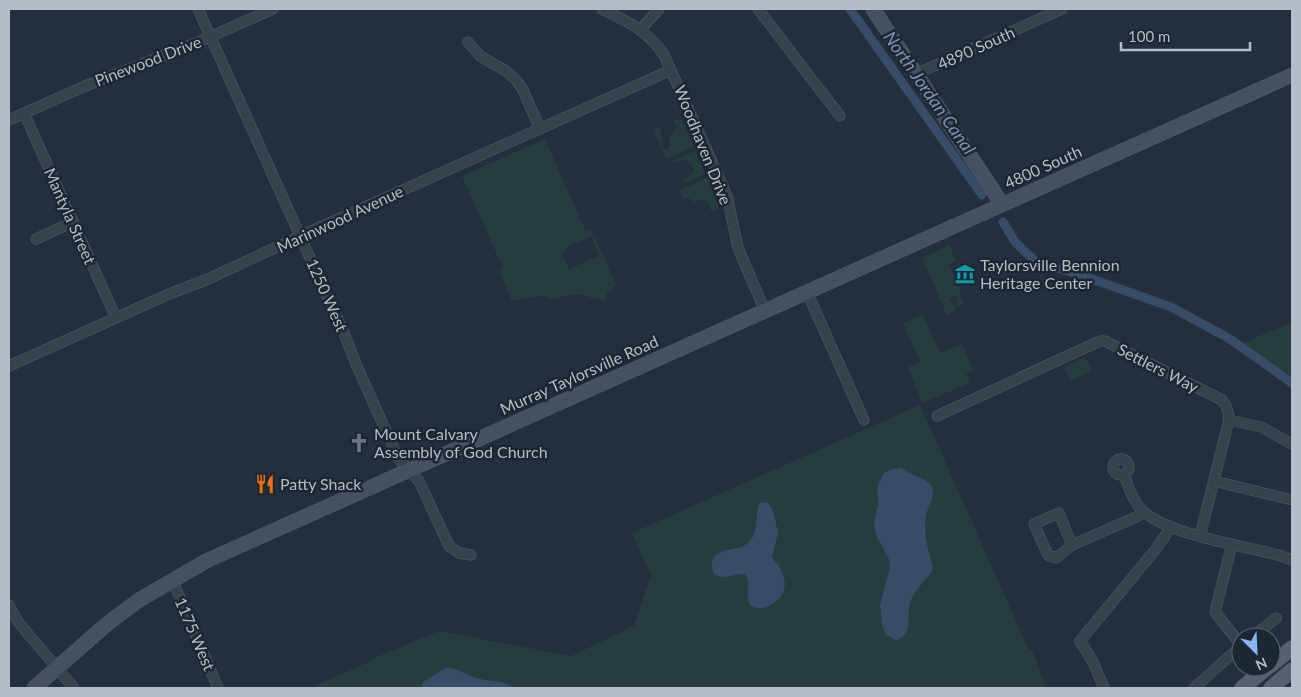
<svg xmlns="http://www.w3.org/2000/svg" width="1301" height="697" font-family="Lato,sans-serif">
<rect width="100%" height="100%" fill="#242f3e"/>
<!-- green -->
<g fill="#263c3f">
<polygon points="681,118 694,147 666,159 653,130 661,126 660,130 663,141 661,145 664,150 667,150 670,146 670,137 677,127 673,121"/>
<polygon points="545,139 586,232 591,230 594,235 565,248 566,250 561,252 569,269 599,256 592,238 595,237 616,285 607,293 605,301 578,294 550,299 545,295 512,301 499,271 503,268 462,176"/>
<polygon points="695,151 705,174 685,183 683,181 694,172 692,165 688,160 681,160 669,164 668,163"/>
<polygon points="707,177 719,208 711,211 709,203 705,199 693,202 689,198 683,199 680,191"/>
<polygon points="949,245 956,261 949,264 961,292 959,293 964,304 957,307 957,298 954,296 951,297 950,301 954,304 957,310 947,315 922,258"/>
<polygon points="923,314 940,353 962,344 974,371 966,374 970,383 922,403 908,367 920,362 903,323"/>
<polygon points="1292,322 1292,378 1243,343"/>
<polygon points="1085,357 1092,371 1071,381 1064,367"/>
<polygon points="920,405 1029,650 1032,650 1046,688 310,688 371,661 372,659 439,631 571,656 634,626 651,575 632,533"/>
</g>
<!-- water -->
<g fill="#394c67">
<path d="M901 468C908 473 925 479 929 483 939 493 927 506 926 516 923 535 928 549 933 567L932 571C926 580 916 589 911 600 905 613 915 636 896 640L886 635 882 625 880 605 890 568 889 559 876 535 874 521 879 501 877 493 879 482 884 473 892 469Z"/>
<path d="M761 502 768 503 773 510 778 533 772 557C775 562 779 565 781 570 789 585 784 599 769 606 762 609 756 609 750 605 745 594 751 583 745 574 734 573 725 581 714 574 705 551 726 551 741 547 745 546 750 541 753 537 757 529 756 516 758 506Z"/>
<path d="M446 668C458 667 466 675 476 678 488 682 504 679 514 688H421L423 682Z"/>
</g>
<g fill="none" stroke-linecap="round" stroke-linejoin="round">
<!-- canal -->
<g stroke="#394c67" stroke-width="9">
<polyline points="850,9 982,195"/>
<polyline points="1003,222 1015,242 1036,262 1075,273 1171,307 1230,339 1292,383"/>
</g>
<defs>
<g id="street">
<polyline points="198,9 346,338 356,364 398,458 419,481 449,546 459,553 471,555"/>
<path d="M602 9C626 21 649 31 664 55L722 184 728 200 738 248 765 311"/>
<polyline points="758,9 840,116"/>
<polyline points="641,29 659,9"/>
<polyline points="468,42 480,56 506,71 516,80 523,90 540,129"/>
<polyline points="916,74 1062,9"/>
<polyline points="24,113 116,318"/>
<polyline points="9,120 85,86 196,43 273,9"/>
<polyline points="36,239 73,222"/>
<polyline points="807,292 864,420"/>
<polyline points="9,366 169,294 208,279 307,233 671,70"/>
<path d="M937 416 1100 341H1105L1222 400C1228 407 1228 412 1229 420L1200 536"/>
<polyline points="1229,420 1261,427 1292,444"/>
<circle cx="1121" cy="467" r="8"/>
<path d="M1124 475C1129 487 1133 503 1144 512 1171 535 1243 546 1278 555L1292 560"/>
<polyline points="1214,481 1292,500"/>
<polyline points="1232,544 1215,612 1241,645"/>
<polyline points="1072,545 1059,513 1034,524 1048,555 1056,558 1072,545 1136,517 1144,512"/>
<polyline points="172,579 218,688"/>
<polyline points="9,605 18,622 74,688"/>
<polyline points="1252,637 1276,618"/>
<polyline points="1104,688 1093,662 1080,641 1156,549 1171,527"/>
<polyline points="1194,688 1241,646"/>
</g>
<g id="secondary">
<polyline points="873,9 1002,204"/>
<polyline points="34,688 107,624 139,600 206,561 1292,75"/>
</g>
<g id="primary">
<polyline points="1271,665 1292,648"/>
<polyline points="1242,688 1268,667"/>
<polyline points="1271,688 1292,670"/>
</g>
</defs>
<!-- street casing -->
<use href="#street" stroke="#565f6c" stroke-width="11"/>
<!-- secondary casing -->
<use href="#secondary" stroke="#565f6c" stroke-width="15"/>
<!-- primary casing -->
<use href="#primary" stroke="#414a57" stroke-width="16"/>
<!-- street -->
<use href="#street" stroke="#38414e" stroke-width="10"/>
<!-- secondary -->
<use href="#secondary" stroke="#465061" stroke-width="14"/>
<!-- primary -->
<use href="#primary" stroke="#56606e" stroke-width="15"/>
</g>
<!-- icons -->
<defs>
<symbol id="museum-bare" viewBox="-9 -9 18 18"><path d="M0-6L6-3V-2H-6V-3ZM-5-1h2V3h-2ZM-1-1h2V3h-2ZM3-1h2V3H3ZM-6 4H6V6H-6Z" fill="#0f9aa8" stroke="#1d2633" stroke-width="2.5" paint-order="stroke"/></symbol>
<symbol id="church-bare" viewBox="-9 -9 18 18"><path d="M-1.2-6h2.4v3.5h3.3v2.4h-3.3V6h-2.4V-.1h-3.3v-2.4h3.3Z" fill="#6b7280" stroke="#1d2633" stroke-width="2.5" paint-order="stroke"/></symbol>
<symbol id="restaurant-bare" viewBox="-9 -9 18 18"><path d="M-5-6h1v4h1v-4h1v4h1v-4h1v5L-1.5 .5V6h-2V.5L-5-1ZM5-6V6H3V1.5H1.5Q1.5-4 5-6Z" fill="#e8710a" stroke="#1d2633" stroke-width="2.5" paint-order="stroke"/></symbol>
</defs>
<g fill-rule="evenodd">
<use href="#museum-bare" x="951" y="260" width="28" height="28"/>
<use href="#church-bare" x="345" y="429" width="28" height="28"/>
<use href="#restaurant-bare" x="251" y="470" width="28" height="28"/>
</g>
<g text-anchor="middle" stroke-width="5" stroke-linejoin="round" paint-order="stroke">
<!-- street labels -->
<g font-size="16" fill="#b4bcc9" stroke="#1d2633">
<text transform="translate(976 48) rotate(-24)" y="6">4890 South</text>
<text transform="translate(148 61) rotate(-21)" y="6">Pinewood Drive</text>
<text transform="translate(703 145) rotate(68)" y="6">Woodhaven Drive</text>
<text transform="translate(1043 167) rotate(-24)" y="6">4800 South</text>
<text transform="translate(70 216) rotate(66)" y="6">Mantyla Street</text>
<text transform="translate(340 219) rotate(-25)" y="6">Marinwood Avenue</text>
<text transform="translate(327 295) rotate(66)" y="6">1250 West</text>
<text transform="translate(1158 368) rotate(27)" y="6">Settlers Way</text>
<text transform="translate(579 375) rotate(-24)" y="6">Murray Taylorsville Road</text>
<text transform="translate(195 634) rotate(67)" y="6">1175 West</text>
</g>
<!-- poi labels -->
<g font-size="16" fill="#b4bcc9" stroke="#1d2633" text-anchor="start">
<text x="980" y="271">Taylorsville Bennion<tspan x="980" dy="18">Heritage Center</tspan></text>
<text x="374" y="440">Mount Calvary<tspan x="374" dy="18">Assembly of God Church</tspan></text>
<text x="280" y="490">Patty Shack</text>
</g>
<!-- water labels -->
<g font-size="18" font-style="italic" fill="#7c92b1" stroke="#1d2633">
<text transform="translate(929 93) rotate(55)" y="6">North Jordan Canal</text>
</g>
</g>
<!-- border -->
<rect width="1301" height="697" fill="none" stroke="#b4bcc9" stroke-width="20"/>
<!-- north arrow -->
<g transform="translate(1256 652) rotate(156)"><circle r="24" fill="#1d2633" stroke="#59626f"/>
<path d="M0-4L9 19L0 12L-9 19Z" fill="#8ab4f8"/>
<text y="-8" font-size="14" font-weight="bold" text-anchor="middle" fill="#b4bcc9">N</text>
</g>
<!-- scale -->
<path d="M1121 42v8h129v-8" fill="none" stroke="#b4bcc9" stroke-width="2.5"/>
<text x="1128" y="42" font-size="15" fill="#b4bcc9" stroke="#1d2633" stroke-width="4" paint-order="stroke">100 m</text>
</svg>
